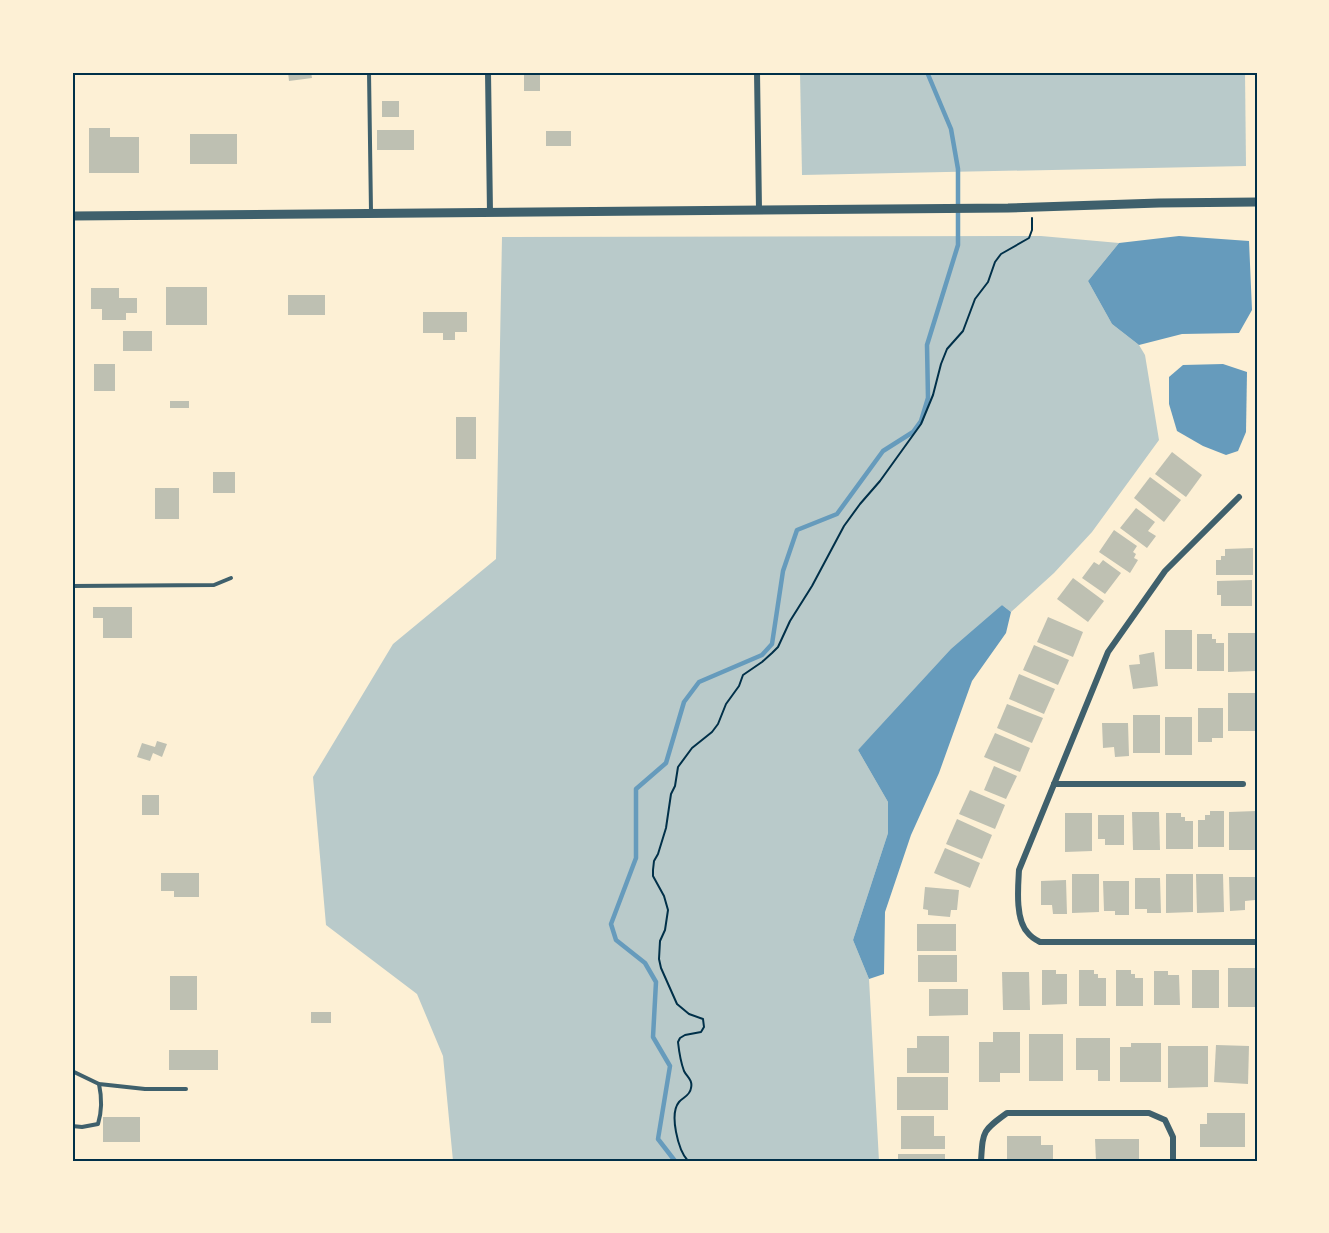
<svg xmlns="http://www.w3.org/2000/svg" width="1329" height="1233" font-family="Spectral,serif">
<rect width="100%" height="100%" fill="#fdf0d5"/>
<!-- green -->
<g fill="#b9caca">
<polygon points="800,72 1245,72 1246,166 802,175"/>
<polygon points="1041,236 1119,243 1088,281 1112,324 1139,345 1145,355 1159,440 1092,532 1054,573 1011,612 1002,605 858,750 888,802 888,833 853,940 869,979 879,1161 453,1161 443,1056 417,994 326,925 313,777 393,644 496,559 502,237"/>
</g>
<!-- water -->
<g fill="#669bbc">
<polygon points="1179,236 1249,241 1252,310 1239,333 1182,334 1139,345 1112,324 1088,281 1119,243"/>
<polygon points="1223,364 1247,372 1246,432 1238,451 1226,455 1203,446 1177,431 1169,404 1169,377 1183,365"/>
<polygon points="1002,605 1011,612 1006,633 972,681 939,773 911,835 885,912 884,974 869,979 853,940 888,833 888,802 858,750 951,649"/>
</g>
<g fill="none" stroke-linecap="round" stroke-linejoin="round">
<!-- stream -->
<polyline stroke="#669bbc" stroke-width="4.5" points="675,1161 658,1139 670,1066 653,1037 656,982 645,963 616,940 611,924 636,858 636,789 666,763 684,702 699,682 762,655 772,644 783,571 797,530 837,514 883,451 913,432 921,421 928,398 927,345 958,245 958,169 951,129 927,72"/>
</g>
<!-- building -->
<g fill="#bec0b2">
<polygon points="288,72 311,72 312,78 289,81"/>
<rect x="524" y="72" width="16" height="19"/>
<rect x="382" y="101" width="17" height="16"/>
<polygon points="89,128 110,128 110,137 139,137 139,173 89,173"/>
<rect x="377" y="130" width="37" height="20"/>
<rect x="546" y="131" width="25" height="15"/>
<rect x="190" y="134" width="47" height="30"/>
<rect x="166" y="287" width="41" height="38"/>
<polygon points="91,288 119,288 119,298 137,298 137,313 126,313 126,320 102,320 102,309 91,309"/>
<rect x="288" y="295" width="37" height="20"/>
<polygon points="423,312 467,312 467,332 455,332 455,340 443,340 443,333 423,333"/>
<rect x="123" y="331" width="29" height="20"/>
<rect x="94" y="364" width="21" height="27"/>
<rect x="170" y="401" width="19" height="7"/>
<rect x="456" y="417" width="20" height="42"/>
<polygon points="1172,452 1202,475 1186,497 1155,474"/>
<rect x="213" y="472" width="22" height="21"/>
<polygon points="1150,477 1181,500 1164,522 1134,498"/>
<rect x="155" y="488" width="24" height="31"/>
<polygon points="1136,508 1155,522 1148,531 1156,536 1147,548 1120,528"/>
<polygon points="1114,530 1137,546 1133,552 1136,554 1134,558 1138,560 1130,573 1099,552"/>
<polygon points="1253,548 1253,575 1216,575 1216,560 1221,560 1221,556 1225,556 1225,549"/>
<polygon points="1103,560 1121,573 1105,594 1082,578 1094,562 1099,565"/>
<polygon points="1073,578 1104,601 1088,622 1057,599"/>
<polygon points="1252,580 1252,606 1221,606 1221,595 1217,595 1217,581"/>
<polygon points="93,607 132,607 132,638 103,638 103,618 93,618"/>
<polygon points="1048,617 1083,632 1073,657 1037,642"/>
<rect x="1165" y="630" width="27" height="39"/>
<polygon points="1228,633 1255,633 1255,671 1228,672"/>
<polygon points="1197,634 1212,634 1212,639 1216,639 1216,643 1224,643 1224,671 1197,671"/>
<polygon points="1034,645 1069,660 1058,685 1023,670"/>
<polygon points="1154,652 1158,686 1133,689 1129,665 1140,664 1139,655"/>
<polygon points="1019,674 1055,689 1044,714 1009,699"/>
<rect x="1228" y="693" width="27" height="38"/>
<polygon points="1007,704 1043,718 1032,743 997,728"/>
<polygon points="1198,708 1223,708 1223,738 1212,738 1212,742 1198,742"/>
<rect x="1133" y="715" width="27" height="38"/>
<rect x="1165" y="717" width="27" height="38"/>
<polygon points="1102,723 1128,723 1129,756 1115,757 1114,747 1103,748"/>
<polygon points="995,733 1030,748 1020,772 984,757"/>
<polygon points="157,741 167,744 162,757 153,753 150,761 137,757 142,743 155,747"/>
<polygon points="994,766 1017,776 1006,799 984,790"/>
<polygon points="970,790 1005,805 995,829 959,814"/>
<rect x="142" y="795" width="17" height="20"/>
<polygon points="1210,811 1224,811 1224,847 1198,847 1198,820 1205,820 1205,815 1210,815"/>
<polygon points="1256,811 1256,850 1229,850 1229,812"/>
<polygon points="1132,812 1159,812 1160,850 1133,850"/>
<polygon points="1065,813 1092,813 1092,851 1065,852"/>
<polygon points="1166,813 1181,813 1181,817 1185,817 1185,821 1193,821 1193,849 1166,849"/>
<polygon points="1098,815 1124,815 1124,845 1105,845 1105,839 1098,839"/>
<polygon points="957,819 992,835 982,859 946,844"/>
<polygon points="945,848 980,863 970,888 934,873"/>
<polygon points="161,873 199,873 199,897 174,897 174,891 161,891"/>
<polygon points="1072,874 1099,874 1099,912 1072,913"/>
<polygon points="1166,874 1193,874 1193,912 1166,913"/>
<polygon points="1196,874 1223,874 1224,912 1197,913"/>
<polygon points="1229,877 1255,877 1255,900 1245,901 1245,910 1230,911"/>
<polygon points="1135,878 1160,878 1161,913 1147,913 1147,909 1135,909"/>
<polygon points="1066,880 1067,914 1053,914 1052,905 1041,905 1041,881"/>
<polygon points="1103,881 1129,881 1129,915 1115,915 1115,911 1104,911"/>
<polygon points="925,887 959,890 957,910 951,910 950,917 928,915 928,910 923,909"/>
<rect x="917" y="924" width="39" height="27"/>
<rect x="918" y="955" width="39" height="27"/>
<rect x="1228" y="968" width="27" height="39"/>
<polygon points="1042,970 1056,970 1056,974 1067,974 1067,1004 1042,1005"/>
<polygon points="1079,970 1094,970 1094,974 1098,974 1098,978 1106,978 1106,1006 1079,1006"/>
<polygon points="1116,970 1131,970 1131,974 1135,974 1135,978 1143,978 1143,1006 1116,1006"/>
<rect x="1192" y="970" width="27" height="38"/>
<polygon points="1154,971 1168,971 1168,975 1179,975 1180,1005 1154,1005"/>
<polygon points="1002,972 1029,972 1030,1010 1003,1010"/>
<rect x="170" y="976" width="27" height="34"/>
<polygon points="929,989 968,989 968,1015 929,1016"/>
<rect x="311" y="1012" width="20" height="11"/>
<polygon points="993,1032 1020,1032 1020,1073 1000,1073 1000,1082 979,1082 979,1042 993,1042"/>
<rect x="1029" y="1034" width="34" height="47"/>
<polygon points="917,1036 949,1036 949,1073 907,1073 907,1048 917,1048"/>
<polygon points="1076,1038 1110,1038 1110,1081 1098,1081 1098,1070 1076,1070"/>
<polygon points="1131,1043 1161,1043 1161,1082 1120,1082 1120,1047 1131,1047"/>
<polygon points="1216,1045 1249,1046 1248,1084 1214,1082"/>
<polygon points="1168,1046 1208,1046 1208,1087 1168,1088"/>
<rect x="169" y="1050" width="49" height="20"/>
<rect x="897" y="1077" width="51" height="33"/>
<polygon points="1207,1113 1245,1113 1245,1147 1200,1147 1200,1124 1207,1124"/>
<polygon points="901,1116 934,1116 934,1136 945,1136 945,1149 901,1149"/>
<rect x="103" y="1117" width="37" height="25"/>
<polygon points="1007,1136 1041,1136 1041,1145 1053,1145 1053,1161 1007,1161"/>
<polygon points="1095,1139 1139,1139 1139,1161 1096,1161"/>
<rect x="898" y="1154" width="47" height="7"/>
</g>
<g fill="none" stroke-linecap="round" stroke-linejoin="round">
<!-- path -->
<path stroke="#003049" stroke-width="2" d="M688 1161C678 1150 669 1114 679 1102 683 1097 690 1096 691 1088 693 1080 687 1077 684 1071 681 1063 679 1051 678 1042L680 1038 685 1035 701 1032 704 1027 703 1019 689 1014 677 1004 661 968 659 959 660 941 665 930 668 910 664 896 653 876V870L654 861 658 854 666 828 671 794 675 786 678 767 692 748 712 732 718 724 726 704 739 686 743 675 762 662 772 653 778 647 790 621 812 586 844 526 860 504 880 481 921 424 933 395 941 364 947 349 963 331 975 299 988 282 995 262 1001 254 1029 238 1032 230V218"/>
<!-- service -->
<g stroke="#3f606c" stroke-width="4">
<polyline points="369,72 371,212"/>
<polyline points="72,586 214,585 231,578"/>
<polyline points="72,1071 99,1084 145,1089 186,1089"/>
<path d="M72 1126 82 1127 98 1124C102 1111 102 1098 99 1084"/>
</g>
<!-- minor -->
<g stroke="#3f606c" stroke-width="6">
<polyline points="488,72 490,213"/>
<polyline points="757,72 759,210"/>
<path d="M1239 497 1165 571 1108 652 1019 870C1018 887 1015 920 1028 933 1031 937 1036 940 1040 942H1257"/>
<polyline points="1054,784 1243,784"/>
<path d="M981 1161C983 1131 982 1131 1007 1113H1149L1165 1120 1173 1137V1161"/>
</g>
<!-- tertiary -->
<polyline stroke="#3f606c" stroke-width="9" points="72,216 1008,208 1159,203 1257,202"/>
</g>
<!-- border -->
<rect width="1329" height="1233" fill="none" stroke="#fdf0d5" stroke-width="147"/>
<rect x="74" y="74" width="1182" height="1086" fill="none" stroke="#003049" stroke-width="2"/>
</svg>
